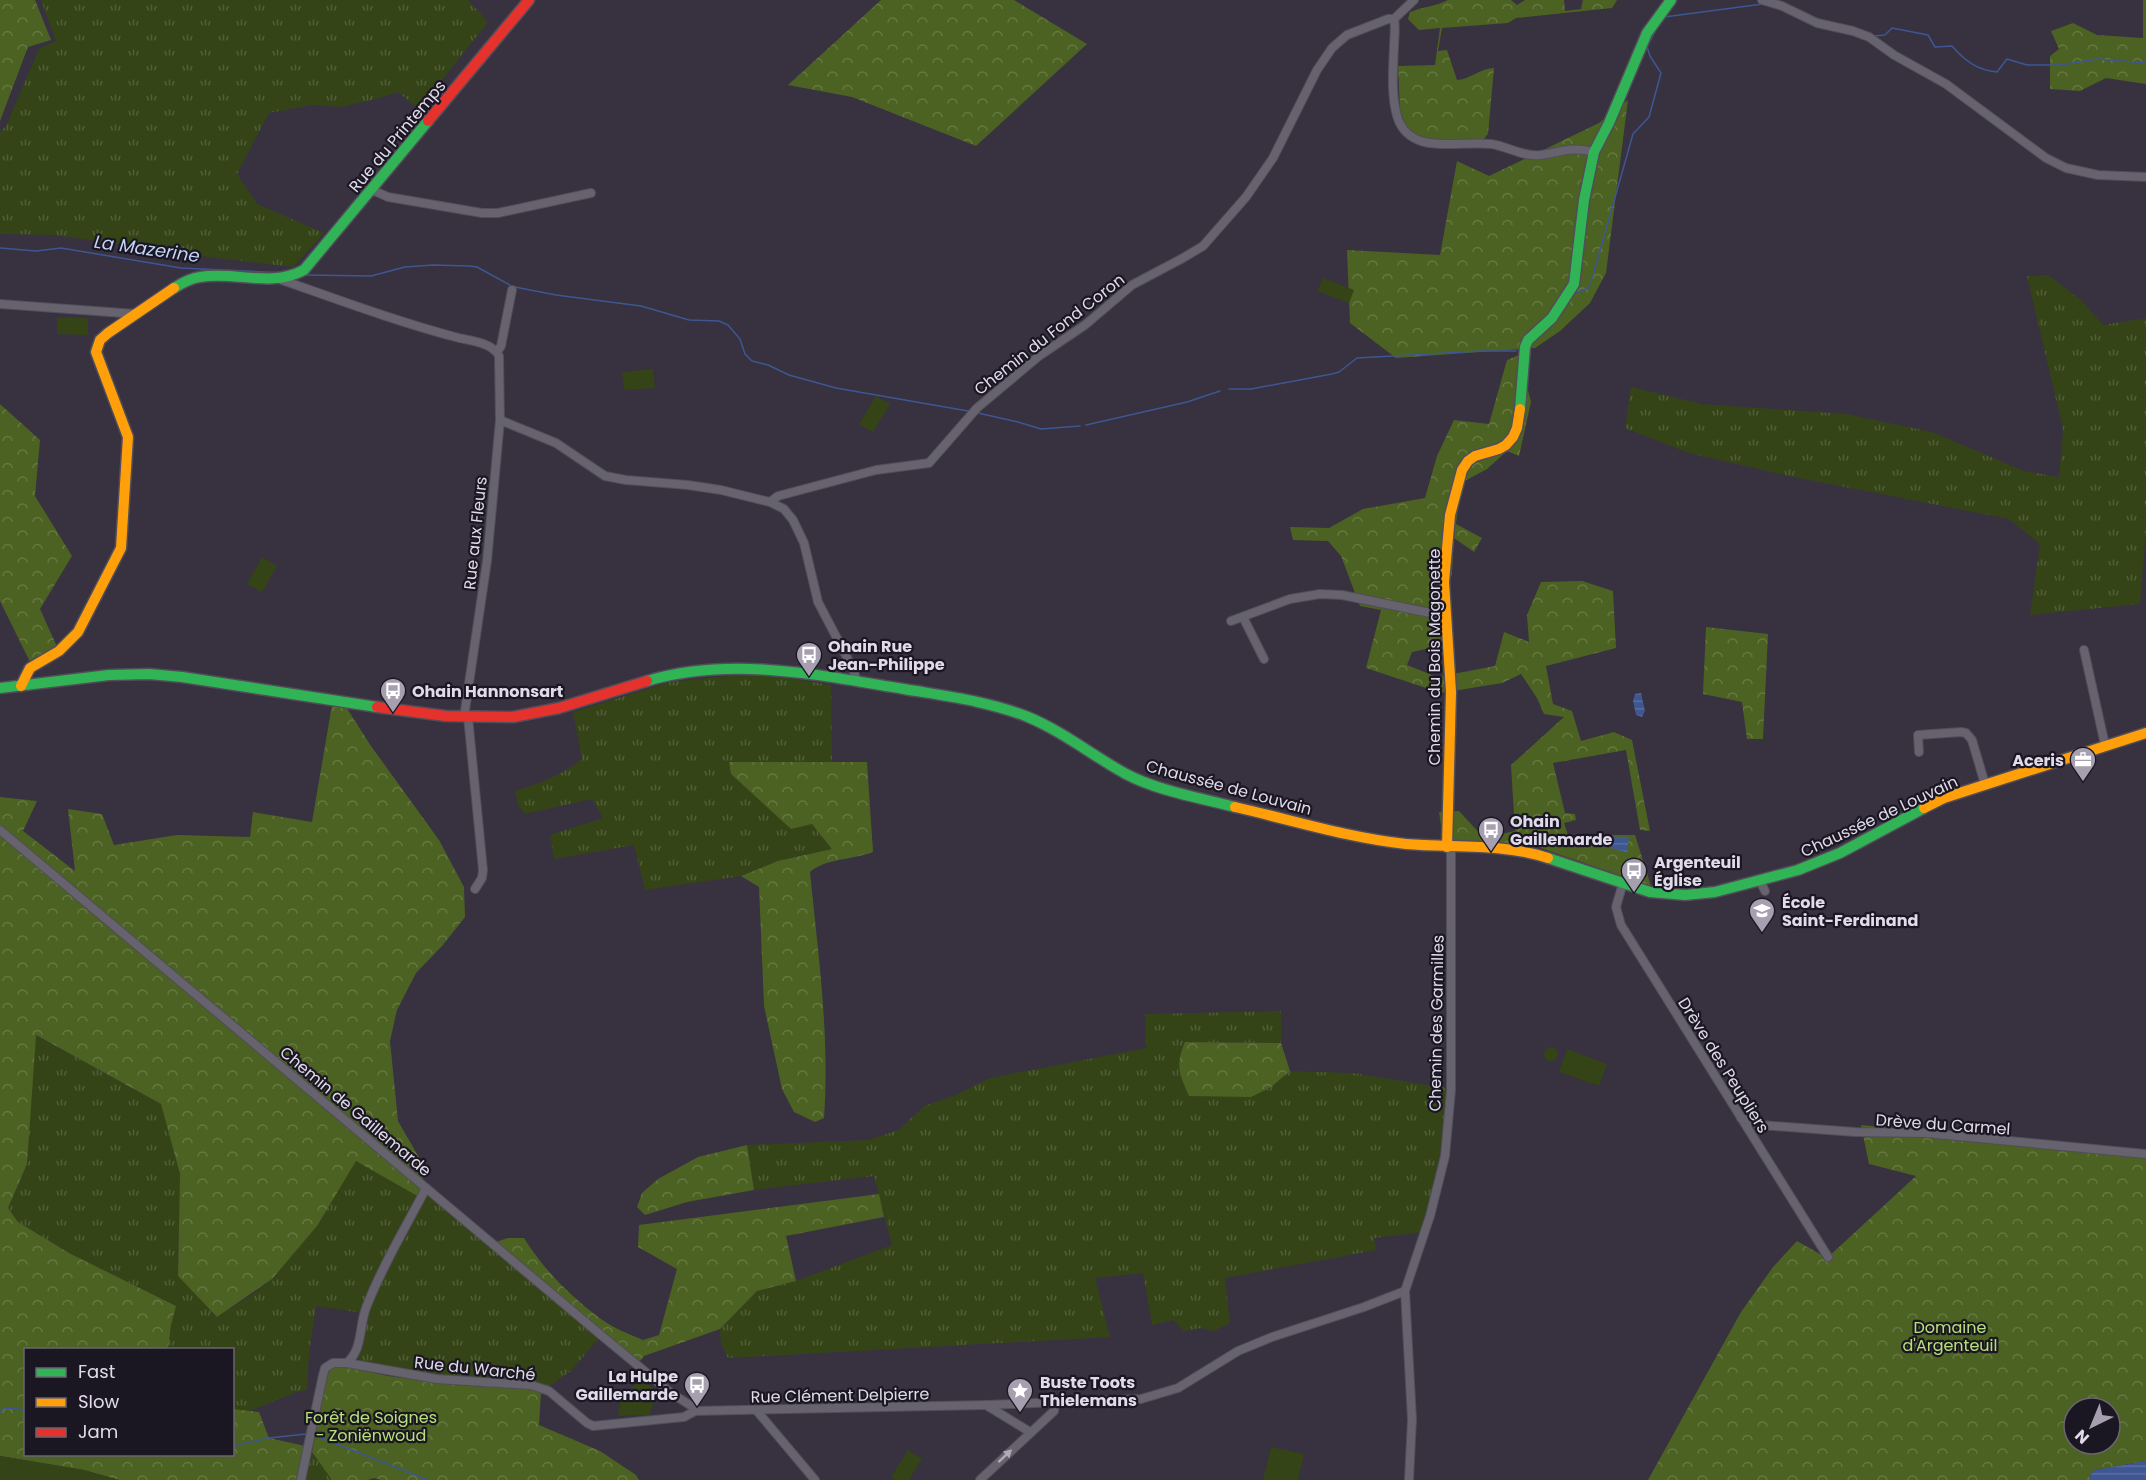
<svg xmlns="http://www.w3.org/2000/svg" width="2146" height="1480" font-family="Poppins,sans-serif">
<defs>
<pattern id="grass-tufts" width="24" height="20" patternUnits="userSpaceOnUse" patternTransform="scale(1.5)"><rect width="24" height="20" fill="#344416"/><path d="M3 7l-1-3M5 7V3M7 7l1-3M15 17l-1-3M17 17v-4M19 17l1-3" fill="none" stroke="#515e38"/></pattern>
<pattern id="forest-crowns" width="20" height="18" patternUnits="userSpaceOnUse" patternTransform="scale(1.5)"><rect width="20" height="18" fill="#4c6222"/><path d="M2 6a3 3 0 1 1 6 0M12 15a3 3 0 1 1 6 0" fill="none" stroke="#667842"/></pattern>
<pattern id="water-rules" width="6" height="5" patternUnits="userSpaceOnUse" patternTransform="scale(1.5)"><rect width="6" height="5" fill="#3e5792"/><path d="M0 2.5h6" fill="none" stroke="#5a6fa1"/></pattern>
</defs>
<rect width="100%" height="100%" fill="#373140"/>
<!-- grass -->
<g fill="url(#grass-tufts)">
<polygon points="41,0 468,0 488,22 419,109 398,92 376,99 341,107 312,105 269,113 237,174 257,204 324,233 293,267 200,256 55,235 0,234 0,132 6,126 39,49 56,41"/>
<polygon points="2048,275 2082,301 2103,325 2146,318 2146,529 2140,604 2030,615 2040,544 2009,519 1789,476 1689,453 1625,428 1631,387 1702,404 1846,414 1932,432 2024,471 2059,477 2063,429 2027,276"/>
<path d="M756 673 831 685 832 762 729 763 731 774 791 828 812 824 832 849 778 861 741 876 645 890 634 845 554 859 550 835 603 818 592 799 525 814 518 805 515 791C540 783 561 776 582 759L573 712 670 682Z"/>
<path d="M1281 1011V1043L1185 1042C1175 1066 1179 1074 1189 1096L1271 1087 1290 1071 1352 1073 1447 1088 1440 1155 1422 1232 1374 1238 1376 1250 1225 1278 1230 1323 1214 1331 1201 1328 1184 1331 1173 1320 1152 1325 1143 1273 1095 1278 1110 1337 728 1358 721 1344 720 1329 757 1291 796 1281 892 1245 874 1176 754 1190 747 1145 868 1140 899 1130 924 1106 954 1096 990 1078 1146 1048 1145 1014Z"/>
<polygon points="35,1035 161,1104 180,1174 178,1276 217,1317 256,1292 272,1279 317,1226 356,1160 419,1197 362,1313 316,1306 309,1353 307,1390 299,1391 247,1412 233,1409 232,1350 168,1349 171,1325 176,1306 69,1253 18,1222 8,1208 27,1164"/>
<path d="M426 1192 599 1338 571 1371 548 1387C524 1375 483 1380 456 1378 423 1376 391 1368 359 1362L358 1358 360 1355 368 1310Z"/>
<polygon points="312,1452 332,1480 305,1480"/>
</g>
<!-- forest -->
<g fill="url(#forest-crowns)" fill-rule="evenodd">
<polygon points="0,0 35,0 51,40 28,47 0,121"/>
<polygon points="881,0 1014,0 1087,44 976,146 852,97 788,85"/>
<path d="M1448 0H1511L1517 5 1525 0H1564L1565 11 1581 9 1583 0H1617L1612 8 1516 18 1508 23 1442 28 1438 51 1447 50 1457 80C1469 80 1478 69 1494 68L1488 134 1483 140H1431L1416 136 1406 127 1400 110 1398 66 1435 65 1440 28 1419 30 1408 19 1410 12C1423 7 1437 6 1448 0Z"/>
<polygon points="2143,0 2146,0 2146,84 2106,78 2080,91 2050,89 2050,56 2059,49 2051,31 2073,23 2097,35 2143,38"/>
<polygon points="1628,100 1606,273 1590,303 1560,331 1535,348 1396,358 1350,323 1347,250 1440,255 1457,161 1489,176 1599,123"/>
<polygon points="1519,355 1531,402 1519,456 1507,451 1487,469 1461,483 1456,524 1482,538 1474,552 1454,538 1452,572 1439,646 1412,652 1407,665 1437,677 1495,666 1504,632 1529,642 1527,615 1541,582 1582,581 1613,591 1616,648 1546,666 1553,704 1572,711 1581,741 1614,732 1632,740 1650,831 1640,830 1626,750 1553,763 1565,813 1575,814 1576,820 1564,823 1572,847 1606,843 1605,835 1635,835 1651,886 1523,842 1493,849 1445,852 1439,812 1459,811 1484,838 1515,831 1511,765 1564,717 1544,714 1537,698 1521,674 1502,683 1441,693 1366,668 1381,610 1360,606 1341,556 1328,541 1293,540 1290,527 1329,528 1363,509 1425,498 1437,456 1454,420 1489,424 1507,360"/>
<polygon points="0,404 40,440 35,496 72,556 40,609 59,651 32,666 0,601"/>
<polygon points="1706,627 1768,634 1763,739 1747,739 1742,702 1703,694"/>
<polygon points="332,705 346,707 371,746 439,840 464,887 465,917 442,946 416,973 397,1010 390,1041 398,1121 421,1161 423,1177 419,1197 356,1161 317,1226 272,1279 217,1317 178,1276 180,1174 161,1104 36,1035 27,1164 8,1208 18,1222 69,1253 176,1306 171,1325 168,1349 26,1350 26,1454 232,1454 233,1409 259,1412 269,1438 305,1446 297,1480 119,1480 84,1470 0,1456 0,797 37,801 23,831 75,871 68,809 102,814 114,845 177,835 250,837 253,812 312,822"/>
<path d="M729 762H867L873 852C853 860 826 858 810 872 818 953 830 1036 824 1118L815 1122 794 1112 782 1089 764 1006 759 887 741 876 778 861 832 849 812 824 791 829 731 774Z"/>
<path d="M1185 1042 1281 1043 1290 1071 1271 1087 1251 1097 1189 1096C1179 1073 1175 1066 1185 1042Z"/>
<path d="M1861 1125 2146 1153V1461L2095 1470 2089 1476V1480H1648L1741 1312 1773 1267 1797 1241 1827 1258 1916 1176 1869 1164ZM2074 1408H2110V1444H2074Z"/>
<polygon points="747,1145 754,1190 687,1202 645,1215 637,1207 642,1193 658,1179 698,1157"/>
<path d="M879 1194 884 1217 786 1236 796 1281 757 1291 720 1329 644 1356 639 1362 496 1242 508 1238H524C544 1270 571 1297 601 1319 613 1328 629 1334 643 1340L659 1335 677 1269 638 1247 639 1225Z"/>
<polygon points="333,1367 347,1367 388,1376 454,1385 528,1389 541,1392 539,1425 600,1451 636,1475 639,1480 381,1480 374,1478 368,1480 332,1480 312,1452 327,1376 329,1370"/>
</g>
<!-- park -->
<g fill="#344416">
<polygon points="1323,278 1354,290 1349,303 1317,291"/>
<polygon points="57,317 88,318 88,335 57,334"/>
<polygon points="653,369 655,388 624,390 622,372"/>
<polygon points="876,396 890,404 873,432 859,424"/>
<polygon points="262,557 277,566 262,592 247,584"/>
<circle cx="1551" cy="1054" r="7"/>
<polygon points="1567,1049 1607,1064 1599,1086 1559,1072"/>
<polygon points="641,1378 658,1393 649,1415 618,1416 621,1400"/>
<polygon points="1271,1447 1304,1454 1298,1480 1263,1480"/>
<polygon points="908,1450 922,1459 909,1480 896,1480 891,1477"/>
<polygon points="0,1456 84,1470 119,1480 0,1480"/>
</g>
<!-- water -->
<g fill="url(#water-rules)">
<polygon points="1641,693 1645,711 1642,717 1636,715 1633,701 1635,694"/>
<polygon points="1606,837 1629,837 1627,852 1613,849 1610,843 1606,843"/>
<polygon points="2146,1461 2146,1480 2089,1480 2089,1476 2095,1470"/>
</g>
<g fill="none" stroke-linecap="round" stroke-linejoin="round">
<!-- stream -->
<g stroke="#3e5792" stroke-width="1.5">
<polyline points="1664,17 1763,4"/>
<polyline points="1814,18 1847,26"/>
<path d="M1874 36 1885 35 1892 28 1928 35 1935 47 1952 46C1965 61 1977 70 1997 72L2007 59 2027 65H2061L2098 59 2146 63"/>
<polyline points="0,248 36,251 61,248 181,268 285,273"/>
<polyline points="307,275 371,276 405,267 433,265 469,266 477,267 510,285"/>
<polyline points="1591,282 1633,134 1649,117 1661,73 1650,56 1647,47 1657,28"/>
<polyline points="515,287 556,295 641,306 689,320 719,321 728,325 740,339 745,354 752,361 768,365 789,375 836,388 968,411"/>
<polyline points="1572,297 1576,293 1588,288 1590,284"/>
<polyline points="1229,389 1251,389 1332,374 1339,372 1357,358 1481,351 1516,351"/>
<polyline points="978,413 1018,422 1041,429 1080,426"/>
<polyline points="1086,425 1187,402 1220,391"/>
<polyline points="0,1412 4,1408 19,1409 26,1412"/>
<polyline points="319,1437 428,1480"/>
<polyline points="232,1446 269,1438 306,1434"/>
<polyline points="123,1454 134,1454"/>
</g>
<defs>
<g id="street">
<polyline points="1762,0 1782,6 1817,23 1853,31 1869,37 1894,55 1946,84 2046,158 2066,168 2098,175 2146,177"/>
<path d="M1394 19C1396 29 1394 37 1394 47 1393 69 1391 95 1397 116 1409 157 1459 140 1491 144 1507 146 1523 157 1540 155 1561 152 1572 146 1594 152"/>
<polyline points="1394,19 1414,0"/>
<polyline points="372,190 388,197 482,213 498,213 591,193"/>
<path d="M279 279C339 300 398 322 459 338 472 341 493 343 499 356L500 420 487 561 464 717"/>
<polyline points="0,304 136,314"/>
<polyline points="497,352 501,346 512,290"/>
<polyline points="500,420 556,443 605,476 626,480 688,485 721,490 770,502 784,509 793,520 804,543 818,602 852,667 855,675 855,681"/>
<polyline points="770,502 778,496 876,470 929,463 977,408 1039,356 1085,325 1132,285 1183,258 1203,246 1246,197 1273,158 1317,70 1332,48 1347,35 1388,19 1394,19"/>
<polyline points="1243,617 1264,659"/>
<polyline points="1231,621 1290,599 1320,594 1342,595 1445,616"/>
<polyline points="2084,650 2105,745"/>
<polyline points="468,717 483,870 482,878 475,889"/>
<polyline points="1919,752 1918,735 1961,732 1966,733 1972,740 1985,784"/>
<polyline points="0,830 601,1335 671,1393 693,1407 695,1411"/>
<polyline points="1760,881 1765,891"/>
<polyline points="1623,883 1616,907 1621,925 1828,1257"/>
<polyline points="1741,1118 1761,1125 1855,1132 1926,1133 2146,1154"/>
<path d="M347 1363C363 1349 359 1326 366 1308 382 1266 406 1227 426 1188"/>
<polyline points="986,1405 1030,1432"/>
<polyline points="695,1411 986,1405 1141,1399 1178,1388 1238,1351 1272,1337 1364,1307 1405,1291"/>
<polyline points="757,1411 815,1480"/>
<polyline points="301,1480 323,1375 325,1368 333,1363 347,1363 437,1379 531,1385 549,1391 587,1423 593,1426 684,1417 695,1411"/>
<polyline points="980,1480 1054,1411 1055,1403"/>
<polyline points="1409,1480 1412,1419 1405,1291 1430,1216 1445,1156 1451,1090 1451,848"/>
</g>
<g id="fast">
<path d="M174 288C182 283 191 278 200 277 236 271 270 288 304 270L428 121"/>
<polyline points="1520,409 1525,347 1528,340 1552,318 1574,284 1584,200 1594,152 1609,123 1647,33 1671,0"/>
<path d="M647 681C732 656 818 675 904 689 945 696 988 701 1028 717 1064 732 1093 756 1126 774 1158 791 1201 798 1235 807"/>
<polyline points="0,688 109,675 149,674 182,677 377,707"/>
<polyline points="1548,858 1650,892 1685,895 1715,892 1798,870 1840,853 1924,808"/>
</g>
<g id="slow">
<polyline points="21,686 30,668 59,651 78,632 121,548 128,437 96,352 100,340 108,333 174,288"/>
<path d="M1235 807C1292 820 1349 838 1406 844 1453 848 1503 843 1548 858"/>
<polyline points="1924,808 1944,798 2146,733"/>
<polyline points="1447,847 1451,692 1444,582 1450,515 1462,470 1468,461 1475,456 1499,449 1506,445 1513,437 1517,428 1520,409"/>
</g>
<g id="jam">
<polyline points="428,121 529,0"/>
<polyline points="377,707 446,716 513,717 559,708 647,681"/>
</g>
</defs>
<!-- street casing -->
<use href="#street" stroke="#514d59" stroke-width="10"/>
<!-- fast casing -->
<use href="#fast" stroke="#514d59" stroke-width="13"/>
<!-- slow casing -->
<use href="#slow" stroke="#514d59" stroke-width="13"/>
<!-- jam casing -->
<use href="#jam" stroke="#514d59" stroke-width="13"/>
<!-- street -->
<use href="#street" stroke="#66626e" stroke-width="8"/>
<!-- fast -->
<use href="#fast" stroke="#30b455" stroke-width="10"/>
<!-- slow -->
<use href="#slow" stroke="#ff9f0a" stroke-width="10"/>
<!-- jam -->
<use href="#jam" stroke="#e5322d" stroke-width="10"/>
</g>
<!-- one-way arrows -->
<defs><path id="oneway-solid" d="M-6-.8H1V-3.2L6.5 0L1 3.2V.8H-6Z" transform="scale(1.5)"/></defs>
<use fill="#afaab9" href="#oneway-solid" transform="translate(1005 1456) rotate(-43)"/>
<!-- icons -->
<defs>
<symbol id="bus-pin" viewBox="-11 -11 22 30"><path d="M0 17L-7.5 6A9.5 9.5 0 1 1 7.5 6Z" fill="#a59faf" stroke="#1b1722"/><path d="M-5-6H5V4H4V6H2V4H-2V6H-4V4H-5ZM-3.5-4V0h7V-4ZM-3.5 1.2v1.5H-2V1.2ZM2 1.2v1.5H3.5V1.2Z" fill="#fff"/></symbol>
<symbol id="office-pin" viewBox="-11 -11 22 30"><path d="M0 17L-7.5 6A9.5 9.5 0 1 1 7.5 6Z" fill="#a59faf" stroke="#1b1722"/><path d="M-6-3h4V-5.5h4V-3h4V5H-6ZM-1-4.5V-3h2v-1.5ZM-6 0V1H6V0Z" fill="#fff"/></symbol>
<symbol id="school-pin" viewBox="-11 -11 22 30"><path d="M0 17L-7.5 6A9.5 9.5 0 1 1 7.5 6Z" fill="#a59faf" stroke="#1b1722"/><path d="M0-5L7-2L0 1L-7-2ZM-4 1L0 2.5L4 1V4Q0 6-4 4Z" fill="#fff"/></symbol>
<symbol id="sight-pin" viewBox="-11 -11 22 30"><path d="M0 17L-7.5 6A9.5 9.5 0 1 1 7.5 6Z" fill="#a59faf" stroke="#1b1722"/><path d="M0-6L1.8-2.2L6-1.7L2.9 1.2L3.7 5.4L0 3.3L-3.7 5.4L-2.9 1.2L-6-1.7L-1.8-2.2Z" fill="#fff"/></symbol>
</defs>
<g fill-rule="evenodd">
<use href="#bus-pin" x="794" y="640" width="30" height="40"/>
<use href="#bus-pin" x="378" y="676" width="30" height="40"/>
<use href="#office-pin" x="2068" y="745" width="30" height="40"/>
<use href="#bus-pin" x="1476" y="815" width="30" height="40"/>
<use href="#bus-pin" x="1619" y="856" width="30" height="40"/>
<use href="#school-pin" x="1747" y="896" width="30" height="40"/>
<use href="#bus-pin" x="682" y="1370" width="30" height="40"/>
<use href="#sight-pin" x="1005" y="1376" width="30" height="40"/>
</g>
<g text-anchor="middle" stroke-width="4.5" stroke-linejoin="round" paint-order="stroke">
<!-- street labels -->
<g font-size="16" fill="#e0daeb" stroke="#1b1722">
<text transform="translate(397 136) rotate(-50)" y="6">Rue du Printemps</text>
<text transform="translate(1049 334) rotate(-38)" y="6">Chemin du Fond Coron</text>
<text transform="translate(475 533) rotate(-84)" y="6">Rue aux Fleurs</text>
<text transform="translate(1434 657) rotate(-90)" y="6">Chemin du Bois Magonette</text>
<text transform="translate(1229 787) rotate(15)" y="6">Chaussée de Louvain</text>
<text transform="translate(1879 816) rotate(-25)" y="6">Chaussée de Louvain</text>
<text transform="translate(1436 1023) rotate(-89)" y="6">Chemin des Garmilles</text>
<text transform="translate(1724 1065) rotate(58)" y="6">Drève des Peupliers</text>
<text transform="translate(356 1111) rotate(40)" y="6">Chemin de Gaillemarde</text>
<text transform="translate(1943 1124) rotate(4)" y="6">Drève du Carmel</text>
<text transform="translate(475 1368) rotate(6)" y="6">Rue du Warché</text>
<text transform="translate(840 1395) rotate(-1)" y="6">Rue Clément Delpierre</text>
</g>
<!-- poi labels -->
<g font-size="16" font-weight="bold" fill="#e0daeb" stroke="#1b1722" text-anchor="start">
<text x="828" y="652">Ohain Rue<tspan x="828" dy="18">Jean-Philippe</tspan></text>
<text x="412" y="697">Ohain Hannonsart</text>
<text x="2064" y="766" text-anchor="end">Aceris</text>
<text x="1510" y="827">Ohain<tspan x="1510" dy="18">Gaillemarde</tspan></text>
<text x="1654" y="868">Argenteuil<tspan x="1654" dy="18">Église</tspan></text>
<text x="1782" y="908">École<tspan x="1782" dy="18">Saint-Ferdinand</tspan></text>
<text x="678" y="1382" text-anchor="end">La Hulpe<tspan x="678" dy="18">Gaillemarde</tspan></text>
<text x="1040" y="1388">Buste Toots<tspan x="1040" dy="18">Thielemans</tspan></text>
</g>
<!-- park labels -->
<g font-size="16" fill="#b8e07a" stroke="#1b1722">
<text x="1950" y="1333">Domaine<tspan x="1950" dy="18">d'Argenteuil</tspan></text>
<text x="371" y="1423">Forêt de Soignes<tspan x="371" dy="18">- Zoniënwoud</tspan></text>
</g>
<!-- water labels -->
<g font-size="18" font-style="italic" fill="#c2d4f9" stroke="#1b1722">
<text transform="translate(147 249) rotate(8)" y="6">La Mazerine</text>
</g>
</g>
<!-- legend -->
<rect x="24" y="1348" width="210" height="108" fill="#1b1722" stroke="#6a6572" stroke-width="1.5"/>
<rect x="36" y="1368" width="30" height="9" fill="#30b455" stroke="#6a6572" stroke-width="1.5"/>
<text x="78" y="1378" font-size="18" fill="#e0daeb">Fast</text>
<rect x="36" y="1398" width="30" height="9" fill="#ff9f0a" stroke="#6a6572" stroke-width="1.5"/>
<text x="78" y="1408" font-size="18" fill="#e0daeb">Slow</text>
<rect x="36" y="1428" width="30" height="9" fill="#e5322d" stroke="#6a6572" stroke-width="1.5"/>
<text x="78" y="1438" font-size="18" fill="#e0daeb">Jam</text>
<!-- north arrow -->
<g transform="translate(2092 1426) rotate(223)"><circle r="28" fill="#1b1722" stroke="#6a6572" stroke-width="1.5"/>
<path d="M0-4.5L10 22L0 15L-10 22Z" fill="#a59faf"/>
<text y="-9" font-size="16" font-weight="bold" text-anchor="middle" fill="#e0daeb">N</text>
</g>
</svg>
